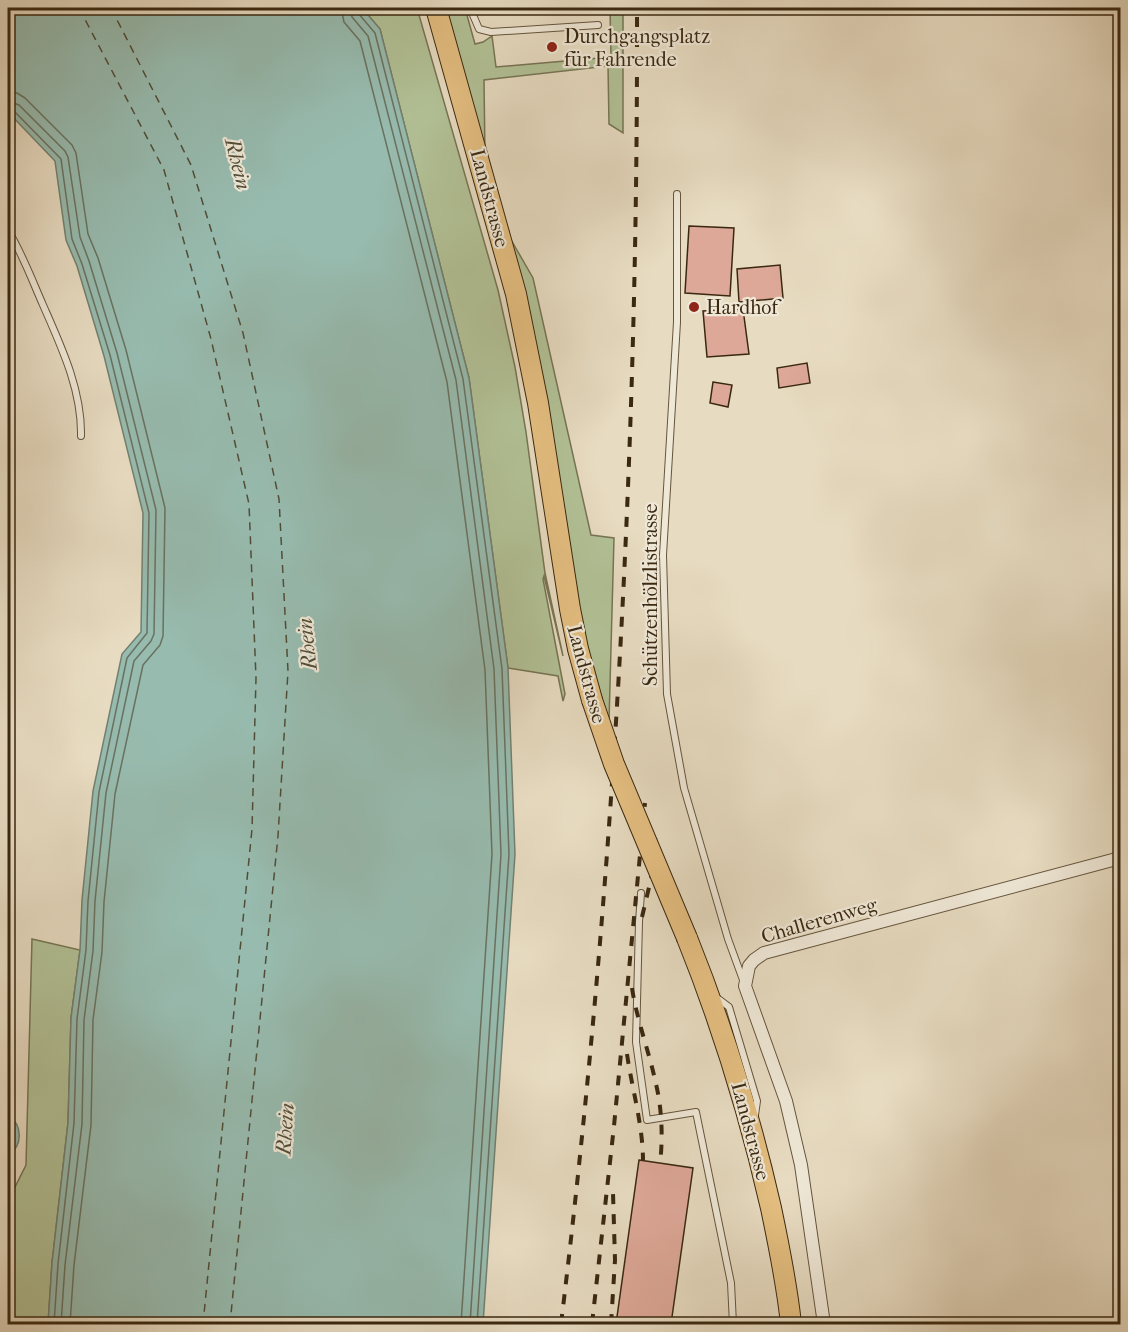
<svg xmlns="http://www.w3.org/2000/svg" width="1128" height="1332" font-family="'IM FELL French Canon',serif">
<rect width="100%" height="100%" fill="#e7dbc1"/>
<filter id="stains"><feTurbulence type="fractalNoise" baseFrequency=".00333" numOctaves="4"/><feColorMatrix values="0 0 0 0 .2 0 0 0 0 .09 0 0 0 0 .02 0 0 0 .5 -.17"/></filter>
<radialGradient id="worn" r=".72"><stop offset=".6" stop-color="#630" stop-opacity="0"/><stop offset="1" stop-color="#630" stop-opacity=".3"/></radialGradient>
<!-- green -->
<g fill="#b2c196" stroke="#767454" stroke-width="1.5">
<polygon points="362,8 417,8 498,290 515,367 526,432 545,573 563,656 544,576 543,579 565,694 563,701 558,676 508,668 469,378 380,29"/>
<polygon points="445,8 465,8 475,44 483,42 492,36 496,67 611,57 610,8 623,8 623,133 609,124 608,66 484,80 485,156"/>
<polygon points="510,238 533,278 591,535 614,538 609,722 584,639"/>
<polygon points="32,939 80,950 71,1018 68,1123 52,1263 48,1324 8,1324 8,1201 26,1165"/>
</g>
<!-- water -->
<g fill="#97bbaf" stroke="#728070" stroke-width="1.5">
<polygon points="8,8 362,8 380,29 469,378 508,668 515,854 483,1324 48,1324 52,1263 68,1123 71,1018 80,950 82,900 93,791 122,654 141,632 143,513 104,356 77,266 66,240 55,161 8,112"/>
<path d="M8 1114C23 1126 23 1145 8 1156Z"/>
</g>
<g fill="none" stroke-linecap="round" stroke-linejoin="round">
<!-- shore -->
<g stroke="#687260" stroke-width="1.5">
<polyline points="341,8 344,22 360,41 447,382 485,670 492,854 461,1324"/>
<polyline points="350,8 352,17 368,36 456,380 494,669 501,854 470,1324"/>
<polyline points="358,8 358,13 375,33 463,379 502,669 509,854 477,1324"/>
<polyline points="8,92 17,93 25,98 72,145 76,153 88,234 98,258 126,350 165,508 163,636 160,645 143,665 115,794 104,902 102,952 93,1020 91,1125 74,1265 70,1324"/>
<polyline points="8,101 19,105 65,151 68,157 80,237 89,261 117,353 156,510 154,634 151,641 134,661 106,793 95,901 93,951 84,1020 82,1124 65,1265 61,1324"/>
<polyline points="8,109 14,111 61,159 72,239 82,264 110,355 149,513 147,633 127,658 99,792 88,901 86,950 77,1019 74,1123 58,1264 54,1324"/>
</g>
<!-- ferry -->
<g stroke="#514d38" stroke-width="1.5" stroke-dasharray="8 6" stroke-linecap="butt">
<polyline points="79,8 164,170 211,339 249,504 256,678 252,829 203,1324"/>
<polyline points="111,8 191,165 243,333 279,499 288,671 278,836 230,1324"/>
</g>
</g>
<!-- building -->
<g fill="#dda898" stroke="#3a2811" stroke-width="1.5">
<polygon points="689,226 734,228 730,296 685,293"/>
<polygon points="780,265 783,298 739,302 737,269"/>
<polygon points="743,309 749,354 707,357 703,311"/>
<polygon points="807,363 810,383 779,388 777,368"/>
<polygon points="713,382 732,385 728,407 710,403"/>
<polygon points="639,1160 693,1168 671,1324 616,1324"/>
</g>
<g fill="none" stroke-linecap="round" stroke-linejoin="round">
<defs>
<g id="lane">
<polyline points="470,8 479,29 491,32 598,25"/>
<polyline points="677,194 677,322 663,555 667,694 684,788 728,939 743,980"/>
<path d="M8 230C22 253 32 280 43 305 61 346 82 390 81 436"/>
<polyline points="641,893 639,922 636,1042 647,1120 696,1112 731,1283 733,1324"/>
<polyline points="717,998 729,1007 757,1101 755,1115"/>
</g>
<polyline id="street" points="824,1324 801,1165 786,1101 745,986 749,966 754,960 764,953 1120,858"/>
<g id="primary">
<polyline points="436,8 516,294 538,403 570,609 578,649 592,700"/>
<path d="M687 938C722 1025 750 1116 771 1208 779 1246 787 1285 791 1324"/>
</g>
</defs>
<!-- lane casing -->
<use href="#lane" stroke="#65553d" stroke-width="8"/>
<!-- street casing -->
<use href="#street" stroke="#65553d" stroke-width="14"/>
<!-- primary casing -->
<use href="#primary" stroke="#3a2811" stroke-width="22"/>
<!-- lane -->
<use href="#lane" stroke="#efe8d7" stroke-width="6"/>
<!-- street -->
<use href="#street" stroke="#efe8d7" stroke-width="12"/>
<!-- primary -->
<use href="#primary" stroke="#e4be80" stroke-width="20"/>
<!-- rail -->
<g stroke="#3a2811" stroke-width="4" stroke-dasharray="10 10" stroke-linecap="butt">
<polyline points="642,917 651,879 656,838"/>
<path d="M632 988C637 1021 649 1051 656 1084 662 1109 663 1138 660 1164"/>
<path d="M627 1054C632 1089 643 1125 643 1161"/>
<path d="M561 1324C614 888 638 447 637 8"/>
<polyline points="592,1324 614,1126 645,803"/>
<polyline points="611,1324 615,1260 613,1193"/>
</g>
<defs>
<polyline id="primary-bridge" points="592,700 614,764 687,938"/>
</defs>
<!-- primary-bridge casing -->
<use href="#primary-bridge" stroke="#3a2811" stroke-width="22" stroke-linecap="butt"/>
<!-- primary-bridge -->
<use href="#primary-bridge" stroke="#e4be80" stroke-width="20"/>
</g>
<!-- markers -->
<g fill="#8f2418" stroke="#efe8d7" stroke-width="2">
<circle cx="552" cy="47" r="6"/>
<circle cx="694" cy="307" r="6"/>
</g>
<g text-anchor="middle" stroke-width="4.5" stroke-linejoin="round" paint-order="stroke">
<!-- poi labels -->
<g font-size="20" fill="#3a2811" stroke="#efe8d7" text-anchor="start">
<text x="564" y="43">Durchgangsplatz<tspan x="564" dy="23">für Fahrende</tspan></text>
<text x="706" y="314">Hardhof</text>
</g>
<!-- street labels -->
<g font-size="20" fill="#3a2811" stroke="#efe8d7">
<text transform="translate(490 198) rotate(75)" y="7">Landstrasse</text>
<text transform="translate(650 595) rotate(-90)" y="7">Schützenhölzlistrasse</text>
<text transform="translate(587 674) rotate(75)" y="7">Landstrasse</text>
<text transform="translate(819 920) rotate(-16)" y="7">Challerenweg</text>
<text transform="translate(751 1131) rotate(75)" y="7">Landstrasse</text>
</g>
<!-- water labels -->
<g font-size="21" font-style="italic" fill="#514d38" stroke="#efe8d7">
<text transform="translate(238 164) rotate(76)" y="7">Rhein</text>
<text transform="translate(307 644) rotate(-96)" y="7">Rhein</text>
<text transform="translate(285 1129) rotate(-86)" y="7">Rhein</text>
</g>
</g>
<!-- margin -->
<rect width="1128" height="1332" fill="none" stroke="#e7dbc1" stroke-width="30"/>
<rect x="9" y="9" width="1110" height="1314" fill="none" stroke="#3a2811" stroke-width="3"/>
<rect x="15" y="15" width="1098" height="1302" fill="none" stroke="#3a2811" stroke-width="1.5"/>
<rect width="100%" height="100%" filter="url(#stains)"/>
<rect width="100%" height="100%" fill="url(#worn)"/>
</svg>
